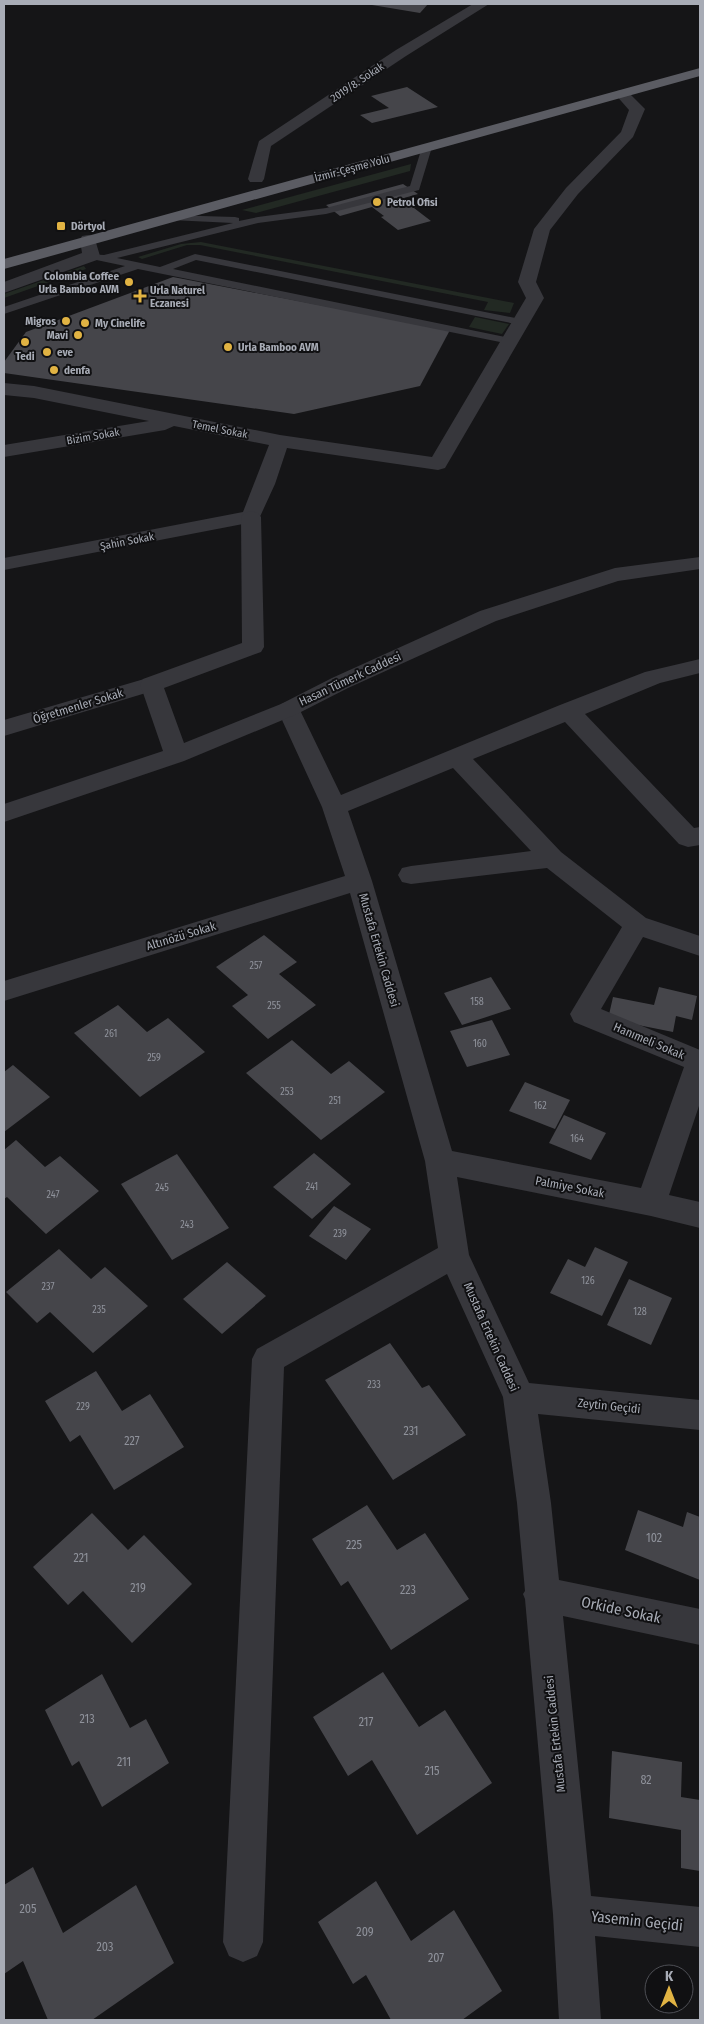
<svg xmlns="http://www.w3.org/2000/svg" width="704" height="2024" font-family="'Fira Sans Condensed',sans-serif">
<rect width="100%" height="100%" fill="#151517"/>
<!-- green -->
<g fill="#222923">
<polygon points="411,164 410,171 256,213 242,210"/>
<polygon points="201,242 514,303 510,313 484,310 488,302 200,245 187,245 142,259 138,257 181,244"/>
<polygon points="84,266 86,269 4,298 4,294"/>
<polygon points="475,317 509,324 502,334 469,327"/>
</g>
<!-- building -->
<g fill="#45454a">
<polygon points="366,4 428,4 420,13"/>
<polygon points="407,87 438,107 372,123 360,115 389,108 371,96"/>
<polygon points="403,184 418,194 404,198 416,207 414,208 431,221 398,230 381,217 384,216 372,207 340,216 326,205"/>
<polygon points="173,277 450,330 420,386 294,414 4,373 4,362 26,332"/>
<polygon points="264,935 297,962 279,974 316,1005 268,1039 232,1006 248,995 216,967"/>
<polygon points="491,977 511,1009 462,1025 444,993"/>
<polygon points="659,987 697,996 692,1020 676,1016 673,1032 608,1019 613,997 654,1005"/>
<polygon points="118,1005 147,1032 168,1018 205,1052 140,1097 74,1033"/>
<polygon points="492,1020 510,1055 467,1067 450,1031"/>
<polygon points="292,1040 331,1074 349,1061 385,1092 321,1140 246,1073"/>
<polygon points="13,1065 50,1097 4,1132 4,1072"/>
<polygon points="525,1082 570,1100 555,1129 509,1111"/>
<polygon points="564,1115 606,1133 591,1160 549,1143"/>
<polygon points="16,1140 45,1167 60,1156 99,1191 46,1234 7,1197 4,1199 4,1150"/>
<polygon points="314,1153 351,1184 312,1219 273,1187"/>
<polygon points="177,1154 229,1228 172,1260 121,1184"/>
<polygon points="334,1206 371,1229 346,1260 309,1236"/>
<polygon points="595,1247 628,1262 602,1316 550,1293 568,1259 585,1267"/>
<polygon points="59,1249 91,1279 105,1267 148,1306 93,1353 50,1312 37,1323 6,1292"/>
<polygon points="227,1262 266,1296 222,1334 183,1299"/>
<polygon points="629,1279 672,1298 651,1345 607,1325"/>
<polygon points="390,1343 422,1388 429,1385 466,1435 393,1480 325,1380"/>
<polygon points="96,1371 122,1411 150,1394 184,1447 114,1490 80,1435 70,1442 45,1401"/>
<polygon points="367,1505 397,1550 425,1533 469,1599 391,1650 348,1581 341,1586 312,1539"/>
<polygon points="638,1510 683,1527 687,1512 700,1517 700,1580 625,1550"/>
<polygon points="92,1513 128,1550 144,1535 192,1584 132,1643 83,1591 68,1605 33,1567"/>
<polygon points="383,1672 419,1727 445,1710 492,1783 417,1835 372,1760 348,1776 313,1717"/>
<polygon points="102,1674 130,1728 146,1719 169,1763 102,1807 79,1761 72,1766 45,1710"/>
<polygon points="612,1751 682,1762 681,1797 700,1800 700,1871 681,1868 681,1830 609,1818"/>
<polygon points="33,1867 63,1933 136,1885 174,1963 92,2020 48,2020 23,1961 4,1974 4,1885"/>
<polygon points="376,1881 411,1941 454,1910 502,1991 462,2020 391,2020 366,1975 353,1984 318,1922"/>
</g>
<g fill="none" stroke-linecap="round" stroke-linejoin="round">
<!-- service -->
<polygon fill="#37373c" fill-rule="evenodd" points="427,144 432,147 419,190 326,214 258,223 117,258 160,267 195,254 525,320 527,322 525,324 521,325 196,260 173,269 510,338 514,339 516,341 514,343 510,344 138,269 4,314 4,307 125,266 87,258 86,256 87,254 104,255 233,223 171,220 167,219 166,217 167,215 235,217 239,218 239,221 258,217 326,208 410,186 422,147"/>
<!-- minor -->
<g fill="#37373c" fill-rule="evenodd">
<polygon points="473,4 489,4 406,56 271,146 264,179 262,182 250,182 248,179 259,141 396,50"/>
<polygon points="622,90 627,91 645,109 633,137 578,194 550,230 536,282 544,298 445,468 438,470 287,448 275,484 258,521 4,570 4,558 243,512 269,445 174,426 165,430 4,457 4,445 149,421 34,398 4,395 4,383 34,386 280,435 432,457 526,298 518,282 534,229 566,188 621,132 629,110 615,94 617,91"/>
<polygon points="88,235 94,236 100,256 97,260 4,293 4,282 82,253 80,240 82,236"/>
<path d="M700 659V673L660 683 585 714 694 828 700 827V845L688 847 679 844 565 722 473 759 561 852 646 918 700 936V956L643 937 601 1009 700 1050V1103L669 1195 700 1202V1228L651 1216 457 1177 469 1255 529 1383 700 1400V1430L538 1414 551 1503 559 1580 700 1609V1645L563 1616 591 1896 700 1907V1947L595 1936 601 2020H559L553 1914 525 1599 523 1594 525 1591 517 1503 503 1397 447 1274 284 1367 263 1942 257 1956 243 1962 229 1956 223 1942 252 1359 257 1349 438 1248 425 1161 350 893 4 1001V981L345 876 322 807 277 709 281 704 289 701 297 704 341 795 560 705 645 672ZM453 768 531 851 411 866 402 868 398 875 402 882 411 884 547 868 622 927 570 1014 574 1022 684 1067 641 1188 452 1151 372 881 348 811Z"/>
<polygon points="151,677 159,679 162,684 159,689 4,736 4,720"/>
</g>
<!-- tertiary -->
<polygon fill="#37373c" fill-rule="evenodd" points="251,511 258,513 261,517 264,647 261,652 164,688 184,743 281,704 332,678 480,611 615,568 700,557 700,569 618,581 496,621 348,688 297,714 184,761 4,822 4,804 163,751 140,684 143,679 242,643 241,517 244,513"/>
<!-- trunk -->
<polygon fill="#5b5c63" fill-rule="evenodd" points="700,68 700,76 4,269 4,259"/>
</g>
<!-- markers -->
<g fill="#e1b343" stroke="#101012" stroke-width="2">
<circle cx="377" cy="202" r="5"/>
<rect x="56" y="221" width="10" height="10" rx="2.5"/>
<circle cx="129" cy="282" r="5"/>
<path d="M137.5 288.5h5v5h5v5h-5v5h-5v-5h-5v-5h5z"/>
<circle cx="66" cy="321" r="5"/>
<circle cx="85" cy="323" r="5"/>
<circle cx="78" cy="335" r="5"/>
<circle cx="25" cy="342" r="5"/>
<circle cx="228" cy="347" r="5"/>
<circle cx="47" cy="352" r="5"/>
<circle cx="54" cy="370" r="5"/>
</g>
<g text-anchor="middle" stroke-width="4" stroke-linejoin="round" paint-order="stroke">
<!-- number labels -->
<g font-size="10" fill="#8f929b">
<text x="256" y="969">257</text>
<text x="477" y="1005">158</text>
<text x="274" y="1009">255</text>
<text x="111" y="1037">261</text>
<text x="480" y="1047">160</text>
<text x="154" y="1061">259</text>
<text x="287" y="1095">253</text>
<text x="335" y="1104">251</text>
<text x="540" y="1109">162</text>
<text x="577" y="1142">164</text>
<text x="312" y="1190">241</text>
<text x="162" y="1191">245</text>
<text x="53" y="1198">247</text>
<text x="187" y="1228">243</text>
<text x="340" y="1237">239</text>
<text x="588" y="1284">126</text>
<text x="48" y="1290">237</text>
<text x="99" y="1313">235</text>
<text x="640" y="1315">128</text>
<text x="374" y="1388">233</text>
<text x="83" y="1410">229</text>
</g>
<!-- far-street labels -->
<g font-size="11" fill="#a8acb6" stroke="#101012">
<text transform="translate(357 82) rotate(-34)" y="4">2019/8. Sokak</text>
<text transform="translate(352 168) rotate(-15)" y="4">İzmir-Çeşme Yolu</text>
<text transform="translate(220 429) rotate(11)" y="4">Temel Sokak</text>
<text transform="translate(93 436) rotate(-10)" y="4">Bizim Sokak</text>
<text transform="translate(127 541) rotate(-11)" y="4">Şahin Sokak</text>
</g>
<!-- far-poi labels -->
<g font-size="11" font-weight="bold" fill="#a8acb6" stroke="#101012" text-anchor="start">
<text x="387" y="206">Petrol Ofisi</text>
<text x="71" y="230">Dörtyol</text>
<text x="119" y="280" text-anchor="end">Colombia Coffee<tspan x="119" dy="13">Urla Bamboo AVM</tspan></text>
<text x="150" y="294">Urla Naturel<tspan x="150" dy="13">Eczanesi</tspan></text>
<text x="56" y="325" text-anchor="end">Migros</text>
<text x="95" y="327">My Cinelife</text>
<text x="68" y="339" text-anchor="end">Mavi</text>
<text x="238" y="351">Urla Bamboo AVM</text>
<text x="57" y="356">eve</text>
<text x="25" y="360" text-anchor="middle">Tedi</text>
<text x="64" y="374">denfa</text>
</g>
<!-- street labels -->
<g font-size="12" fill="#a8acb6" stroke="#101012">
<text transform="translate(350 679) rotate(-25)" y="4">Hasan Tümerk Caddesi</text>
<text transform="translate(78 706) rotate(-17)" y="4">Öğretmenler Sokak</text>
<text transform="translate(181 936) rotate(-17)" y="4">Altınözü Sokak</text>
<text transform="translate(379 950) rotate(74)" y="4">Mustafa Ertekin Caddesi</text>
<text transform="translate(649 1041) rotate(23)" y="4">Hanımeli Sokak</text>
<text transform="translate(570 1187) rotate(11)" y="4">Palmiye Sokak</text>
<text transform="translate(491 1337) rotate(66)" y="4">Mustafa Ertekin Caddesi</text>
<text transform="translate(609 1406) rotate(6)" y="4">Zeytin Geçidi</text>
<text transform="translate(555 1734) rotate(-96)" y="4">Mustafa Ertekin Caddesi</text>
</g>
<!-- near-number labels -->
<g font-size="12" fill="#8f929b">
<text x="411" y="1435">231</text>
<text x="132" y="1445">227</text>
<text x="654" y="1542">102</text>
<text x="354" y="1549">225</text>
<text x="81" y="1562">221</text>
<text x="138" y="1592">219</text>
<text x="408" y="1594">223</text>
<text x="87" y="1723">213</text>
<text x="366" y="1726">217</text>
<text x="124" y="1766">211</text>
<text x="432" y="1775">215</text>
<text x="646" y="1784">82</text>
<text x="28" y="1913">205</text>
<text x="365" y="1936">209</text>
<text x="105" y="1951">203</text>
<text x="436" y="1962">207</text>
</g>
<!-- near-street labels -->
<g font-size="15" fill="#a8acb6" stroke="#101012">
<text transform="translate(621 1610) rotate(12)" y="5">Orkide Sokak</text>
<text transform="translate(637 1921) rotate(6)" y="5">Yasemin Geçidi</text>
</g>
</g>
<!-- border -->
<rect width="704" height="2024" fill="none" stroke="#a8acb6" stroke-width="10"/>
<!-- north arrow -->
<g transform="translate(669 1989)"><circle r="24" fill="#101012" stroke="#4d4e54"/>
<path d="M0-4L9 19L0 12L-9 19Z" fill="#e1b343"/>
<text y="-8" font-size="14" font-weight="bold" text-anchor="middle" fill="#a8acb6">K</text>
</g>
</svg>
